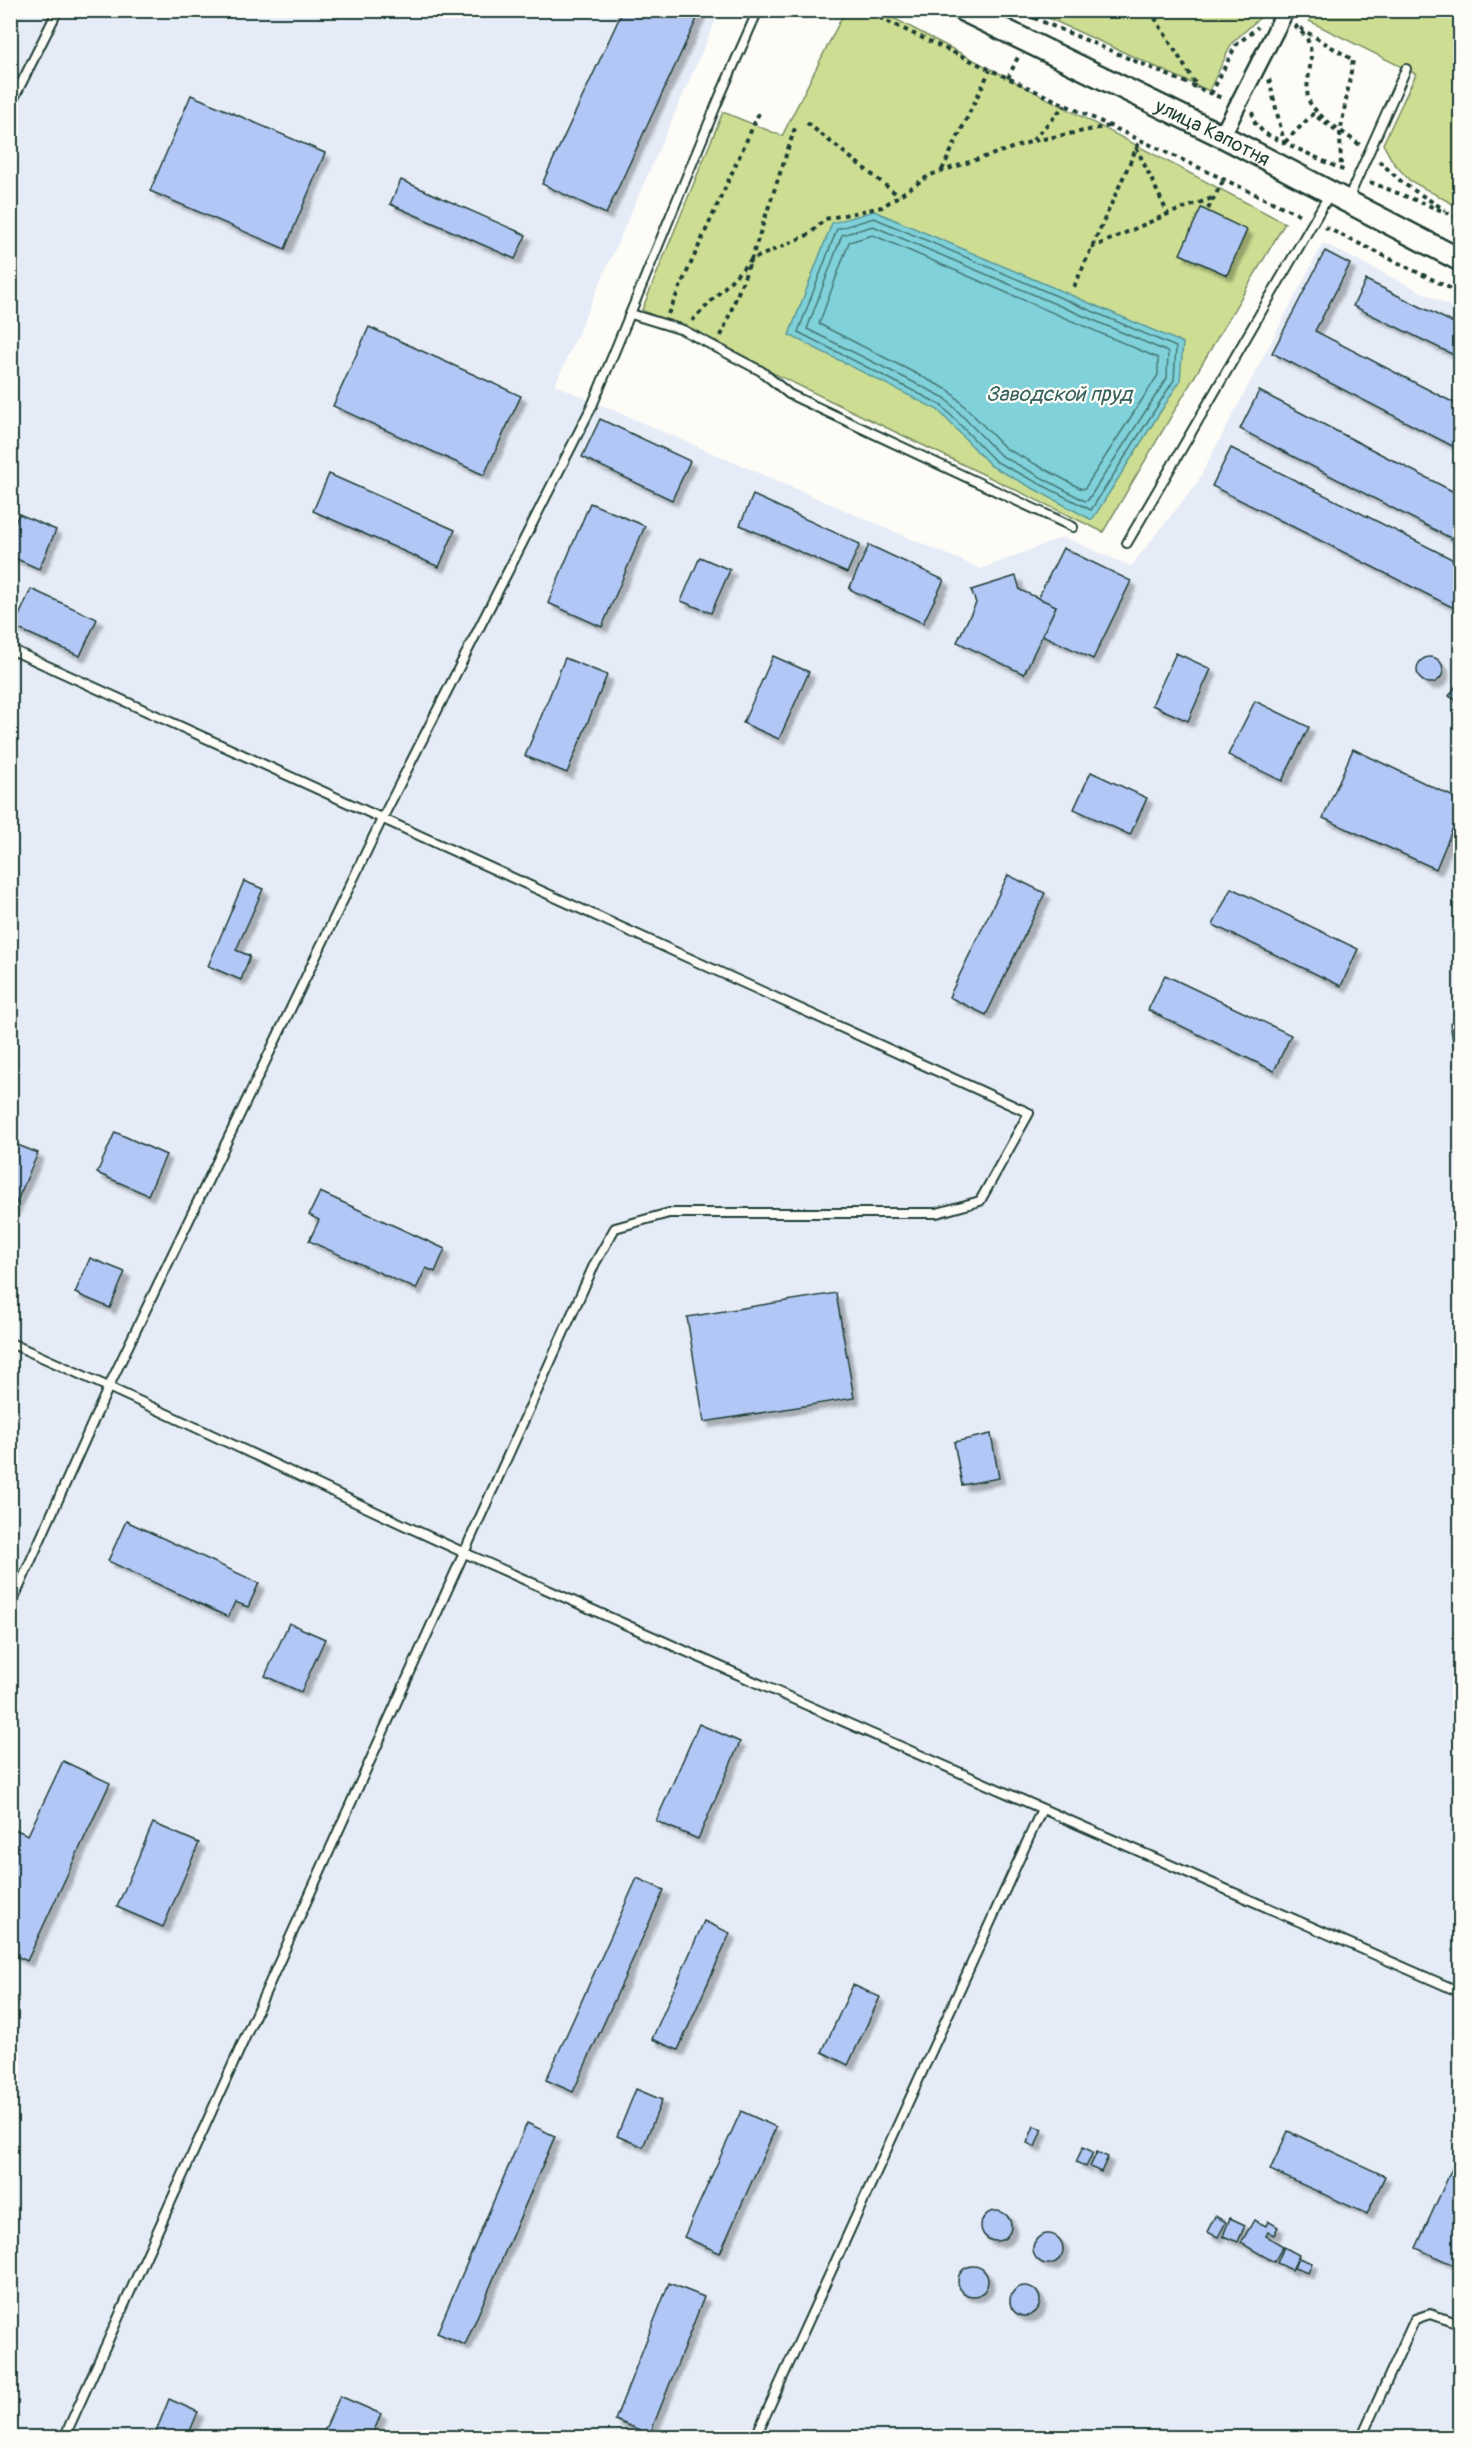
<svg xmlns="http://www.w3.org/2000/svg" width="1471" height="2448" font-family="Pangolin,sans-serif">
<defs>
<filter id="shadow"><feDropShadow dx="5.5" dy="5.5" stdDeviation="1.5" flood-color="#0004"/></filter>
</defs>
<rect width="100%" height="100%" fill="#fdfcf7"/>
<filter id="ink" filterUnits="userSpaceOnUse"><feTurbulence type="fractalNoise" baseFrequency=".0167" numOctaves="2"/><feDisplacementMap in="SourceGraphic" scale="12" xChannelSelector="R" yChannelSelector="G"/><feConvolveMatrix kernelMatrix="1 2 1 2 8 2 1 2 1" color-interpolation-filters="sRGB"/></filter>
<g filter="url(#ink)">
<!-- built -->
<polygon fill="#e6ecf7" points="11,11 720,11 555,385 981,569 1063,537 1131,566 1197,483 1323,243 1460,311 1460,2437 11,2438"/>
<!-- green -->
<g fill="#cdde93" stroke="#768e64" stroke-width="1.5">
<polygon points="845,11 880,11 1285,223 1103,532 642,310 723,112 782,136"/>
<polygon points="1033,11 1267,11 1232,43 1209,91"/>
<polygon points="1314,11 1460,11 1460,208 1409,180 1393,162 1383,144 1416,74 1309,21"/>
</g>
<!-- water -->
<polygon fill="#80d1da" stroke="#599698" stroke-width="1.5" points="874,211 1183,343 1180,381 1092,520 991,466 938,410 789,335 832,223"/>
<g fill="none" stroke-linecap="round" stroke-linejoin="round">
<!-- shore -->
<g stroke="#467876" stroke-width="1.5">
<polygon points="874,218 1176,347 1174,380 1091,510 995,461 941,405 798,332 837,229"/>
<polygon points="873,226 1168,352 1167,378 1088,500 1085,501 1000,455 945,398 807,329 842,235"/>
<polygon points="873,235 1158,358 1158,375 1085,488 1082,489 1005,448 950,391 819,324 849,242"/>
</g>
</g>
<!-- building -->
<g fill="#b2c7f6" stroke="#1f3d34" stroke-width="1.5" filter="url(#shadow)">
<polygon points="623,10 701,10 606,214 542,184"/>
<polygon points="191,95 325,153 285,249 150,191"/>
<polygon points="401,180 526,235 515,259 390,204"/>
<polygon points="1201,208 1247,230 1227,275 1180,254"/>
<polygon points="1325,251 1350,264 1315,331 1460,406 1460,450 1272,353"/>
<polygon points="1366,280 1460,326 1460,358 1353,306"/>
<polygon points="369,327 521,396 484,475 333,406"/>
<polygon points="1259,391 1460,495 1460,543 1240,429"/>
<polygon points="600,419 690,461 672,500 582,457"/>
<polygon points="1231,448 1460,563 1460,611 1212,486"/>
<polygon points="329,474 455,530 439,567 313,511"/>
<polygon points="753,495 860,544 847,573 740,525"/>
<polygon points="590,503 645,526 602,627 548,603"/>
<polygon points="19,514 56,530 39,569 10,556 10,533"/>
<polygon points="869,545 944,580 923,623 849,589"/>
<polygon points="1063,548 1131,581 1093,659 1042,635 1056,606 1038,598"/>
<polygon points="700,557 730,570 711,613 681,601"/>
<polygon points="1016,576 1020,590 1056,606 1024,674 957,642 976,603 971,590"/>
<polygon points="31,589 97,619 80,656 14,627"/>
<polygon points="1176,653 1211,669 1188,721 1152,705"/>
<polygon points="773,656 809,672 779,739 743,723"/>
<circle cx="1430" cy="670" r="13"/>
<polygon points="565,658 607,675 567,773 525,756"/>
<polygon points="1460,680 1460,703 1449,696"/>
<polygon points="1255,701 1309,727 1282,781 1228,755"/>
<polygon points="1353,749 1460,800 1460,811 1436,869 1323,818"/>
<polygon points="1091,772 1147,798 1130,835 1074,809"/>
<polygon points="1008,875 1045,893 986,1015 949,997"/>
<polygon points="244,881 263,889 236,950 250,956 241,980 208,966"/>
<polygon points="1231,888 1358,949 1341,986 1213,925"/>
<polygon points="1165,975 1291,1035 1274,1071 1148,1010"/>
<polygon points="1460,1021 1460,1053 1455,1054 1450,1023"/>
<polygon points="115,1132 166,1155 148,1195 97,1173"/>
<polygon points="10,1142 38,1153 10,1217"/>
<polygon points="320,1192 445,1249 435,1272 426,1268 416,1289 309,1241 319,1220 309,1215"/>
<polygon points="90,1258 125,1272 110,1308 75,1293"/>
<polygon points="836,1293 854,1398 704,1422 687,1317"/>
<polygon points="991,1434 999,1478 962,1485 954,1442"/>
<polygon points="126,1521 259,1583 248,1607 235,1602 228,1617 108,1561"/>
<polygon points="289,1623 325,1639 301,1692 265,1676"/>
<polygon points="699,1724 740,1742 698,1839 656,1821"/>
<polygon points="63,1761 110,1783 27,1961 10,1953 10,1827 28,1835"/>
<polygon points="153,1823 199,1843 163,1927 117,1907"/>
<polygon points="637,1878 664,1890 573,2092 546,2080"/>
<polygon points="704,1921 730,1933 678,2050 652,2039"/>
<polygon points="853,1985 880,1997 848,2065 822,2052"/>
<polygon points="636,2089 662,2100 643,2147 617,2136"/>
<polygon points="741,2111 776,2127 720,2253 684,2237"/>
<polygon points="527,2123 555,2136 465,2345 437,2333"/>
<polygon points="1034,2126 1042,2129 1035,2147 1027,2143"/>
<polygon points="1288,2131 1385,2176 1367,2214 1270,2170"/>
<polygon points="1083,2147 1093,2152 1086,2167 1076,2162"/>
<polygon points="1460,2151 1460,2268 1416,2248"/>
<polygon points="1097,2152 1108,2157 1101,2172 1090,2167"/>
<circle cx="996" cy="2226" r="15"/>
<polygon points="1215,2216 1226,2222 1218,2237 1207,2232"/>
<polygon points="1230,2218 1245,2225 1238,2242 1223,2236"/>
<polygon points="1254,2220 1266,2226 1268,2221 1278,2227 1274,2235 1268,2232 1266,2236 1283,2246 1274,2262 1241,2243"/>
<circle cx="1048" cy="2249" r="15"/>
<polygon points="1284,2247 1299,2255 1292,2270 1277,2263"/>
<polygon points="1298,2258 1312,2263 1308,2273 1294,2268"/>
<circle cx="973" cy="2281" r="15"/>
<polygon points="669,2283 704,2297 650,2434 615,2420"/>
<circle cx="1025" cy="2301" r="15"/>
<polygon points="340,2396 381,2414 371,2438 321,2438"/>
<polygon points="169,2399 198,2412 187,2438 163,2438 155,2434"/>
</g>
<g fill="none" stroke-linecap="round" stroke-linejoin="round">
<defs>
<g id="service">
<polyline points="10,106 58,10"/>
<polyline points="1348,199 1406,69"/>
<polyline points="631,314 683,330 761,371 789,394 1073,527"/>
<polyline points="1127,543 1329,195"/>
<polyline points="10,649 1029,1113 980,1201 937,1213 669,1213 615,1228 595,1263 64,2438"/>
<path d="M10 1343C164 1410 315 1485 467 1554 797 1702 1129 1847 1460 1992"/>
<polyline points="10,1607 109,1386 383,817 592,406 720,96 758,10"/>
<polyline points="755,2438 1042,1809"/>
<polyline points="1361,2438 1415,2319 1430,2314 1460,2324"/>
</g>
<polyline id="minor" points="1222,136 1286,10"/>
<g id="secondary">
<path id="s1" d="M963 10 1222 136 1460 260"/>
</g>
</defs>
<!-- service casing -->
<use href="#service" stroke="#1f3d34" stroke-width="12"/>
<!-- minor casing -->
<use href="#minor" stroke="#1f3d34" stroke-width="20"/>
<!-- secondary casing -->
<use href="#secondary" stroke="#1f3d34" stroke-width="26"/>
<!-- path -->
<g stroke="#1f3d34" stroke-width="4" stroke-dasharray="4.5 4.5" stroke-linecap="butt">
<polyline points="863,10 1302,216"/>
<polyline points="1014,10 1034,18 1033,20"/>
<polyline points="1150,10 1198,88"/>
<polyline points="1034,18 1224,99"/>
<path d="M1295 25C1299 30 1304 34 1307 39 1318 59 1301 86 1310 103 1319 118 1346 134 1360 145"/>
<polyline points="1300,28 1353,60 1340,134"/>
<polyline points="1008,78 1018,57"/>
<polyline points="1269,79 1284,142"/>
<polyline points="1211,94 1236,45 1258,27"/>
<polyline points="1252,112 1255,123 1264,133 1347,172"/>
<polyline points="807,123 899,196"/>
<polyline points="1033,140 1065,105"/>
<polyline points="1285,142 1313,114 1340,134 1341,169"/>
<polyline points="1136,147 1168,214"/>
<polyline points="1379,161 1404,184 1445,210"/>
<polyline points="942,170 990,70"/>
<polyline points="1370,182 1460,218"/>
<polyline points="1208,209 1224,179"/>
<polyline points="1325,227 1460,293"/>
<polyline points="1091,248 1168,214 1215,197"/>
<polyline points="1074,287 1140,140"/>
<polyline points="668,314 759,113"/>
<polyline points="692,321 751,260 810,234 825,219 882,207 930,175 1033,141 1109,126"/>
<polyline points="721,336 751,260 795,128"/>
</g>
<!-- service -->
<use href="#service" stroke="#fdfcf7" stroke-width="8"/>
<!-- minor -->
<use href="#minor" stroke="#fdfcf7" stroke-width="15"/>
<!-- secondary -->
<use href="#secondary" stroke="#fdfcf7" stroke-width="21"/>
</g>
</g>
<g text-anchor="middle" stroke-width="4.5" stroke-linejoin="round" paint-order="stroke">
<!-- street labels -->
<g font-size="20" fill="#1f3d34" stroke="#fdfcf7">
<text dy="7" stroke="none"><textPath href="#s1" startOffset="278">улица Капотня</textPath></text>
</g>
<!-- water labels -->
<g font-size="21" font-style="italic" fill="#37625e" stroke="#fdfcf7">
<text x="1059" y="401">Заводской пруд</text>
</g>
</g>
<!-- margin -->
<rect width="1471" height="2448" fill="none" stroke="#fdfcf7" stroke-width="36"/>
<rect x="18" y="18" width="1435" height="2412" fill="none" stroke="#1f3d34" stroke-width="2" filter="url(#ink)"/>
</svg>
